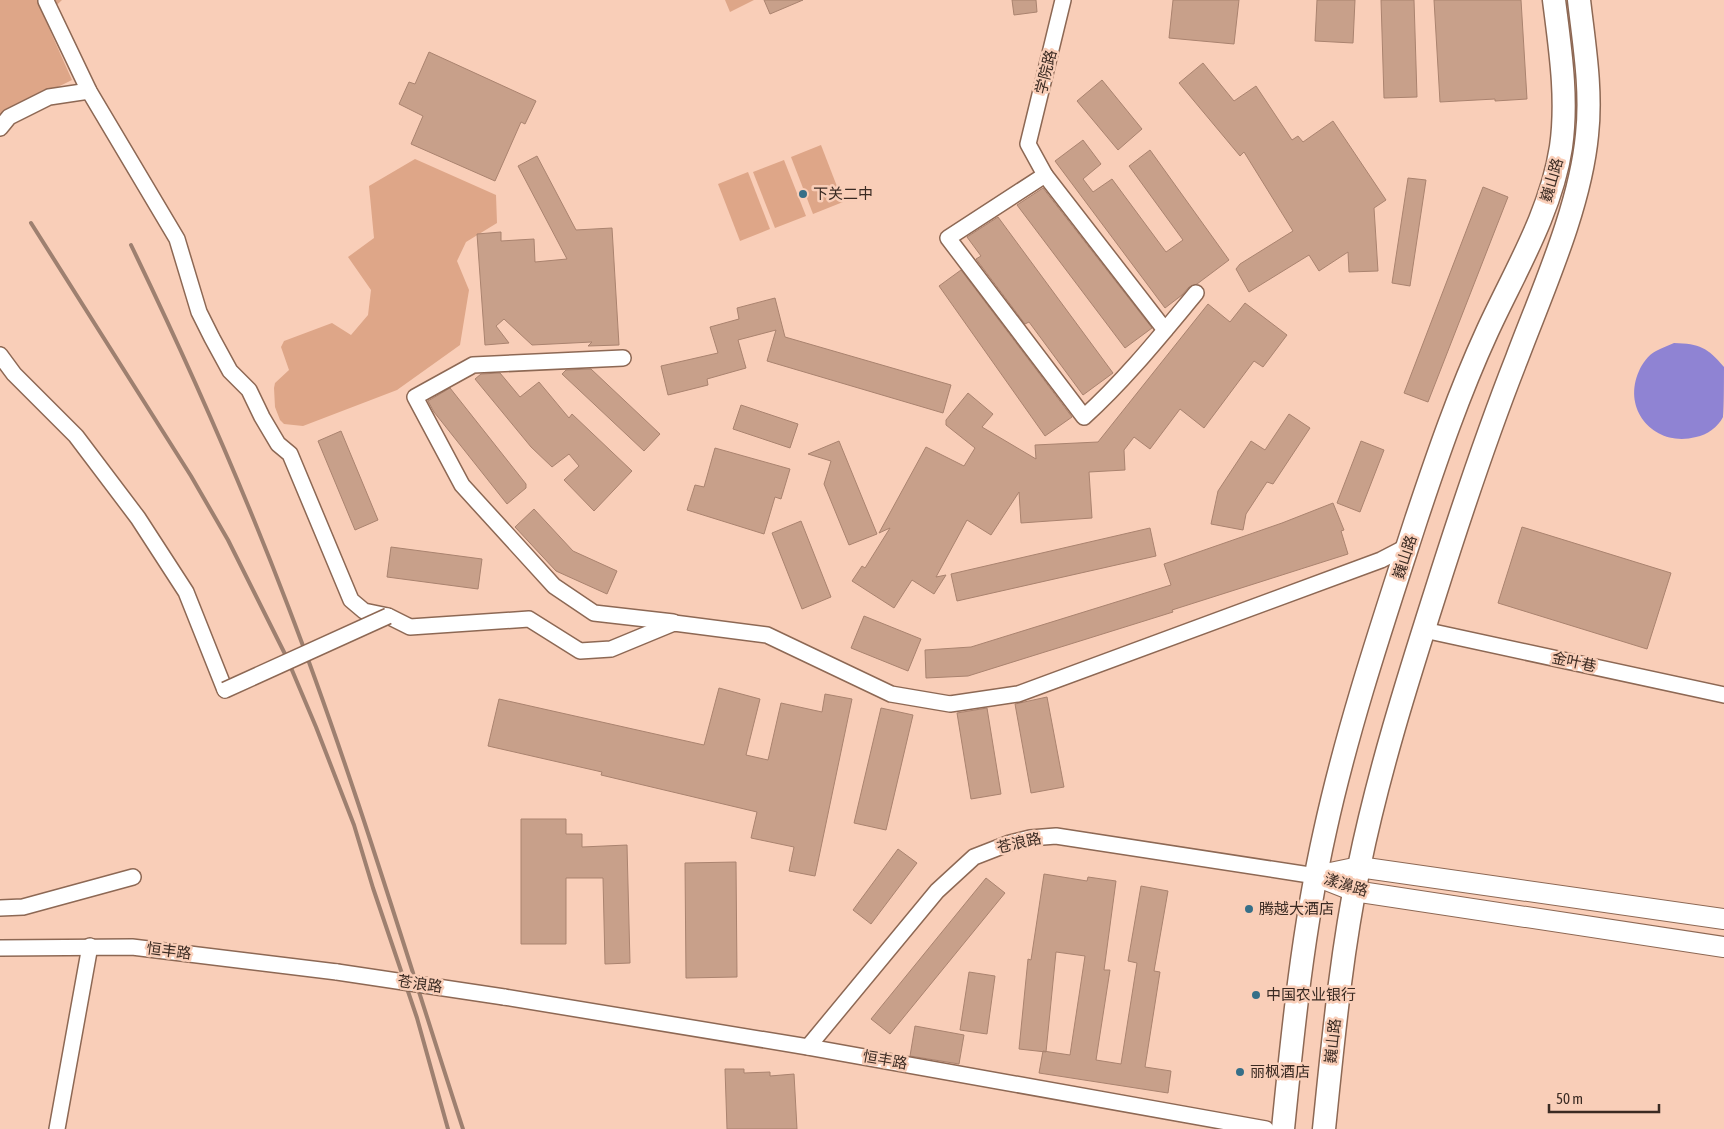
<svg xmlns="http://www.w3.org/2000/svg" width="1724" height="1129" font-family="'Asap Condensed','Noto Sans SC',sans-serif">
<rect width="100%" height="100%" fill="#f9ceb8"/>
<!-- green -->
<g fill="#dea688">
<polygon points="0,0 62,0 44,17 72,80 13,109 0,122"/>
<polygon points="725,0 754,0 730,12"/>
<polygon points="821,145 843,202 813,214 791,157"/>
<polygon points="415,159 496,195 497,223 466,242 457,261 469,290 460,345 397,390 303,426 284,424 280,420 275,407 274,388 275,383 289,370 281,347 284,341 332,323 351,335 368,315 371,290 348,257 374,238 369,186"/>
<polygon points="784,160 806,216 775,228 753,172"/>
<polygon points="748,172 770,229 740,241 718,184"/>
</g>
<!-- water -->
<path fill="#8f83d3" d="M1674 343C1700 344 1707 347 1724 367 1724 378 1724 408 1723 417 1718 427 1707 435 1696 437 1656 448 1621 411 1639 371 1642 364 1648 355 1656 351 1661 348 1668 346 1674 343Z"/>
<!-- building -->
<g fill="#c8a08a" stroke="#aa836f">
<polygon points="764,0 803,0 770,14"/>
<polygon points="1012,0 1036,0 1037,12 1014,15"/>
<polygon points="1173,0 1239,0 1234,44 1169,38"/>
<polygon points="1317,0 1355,0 1353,43 1315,41"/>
<polygon points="1381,0 1414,0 1417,97 1384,98"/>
<polygon points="1434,0 1521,0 1527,99 1495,101 1495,99 1440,102"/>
<polygon points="429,52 536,101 525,124 521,122 495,181 411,144 423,116 399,104 409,82 415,84"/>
<polygon points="1203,63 1234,101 1256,86 1292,140 1298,136 1303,142 1333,121 1386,200 1374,208 1378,271 1349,272 1348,252 1319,271 1309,255 1249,292 1236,269 1240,264 1293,231 1244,152 1240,156 1179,83"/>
<polygon points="1102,80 1142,129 1118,150 1077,101"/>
<polygon points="1083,140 1101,164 1083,179 1093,192 1112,179 1166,252 1183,240 1129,166 1150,150 1229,260 1197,284 1189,287 1182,295 1165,308 1055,161"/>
<polygon points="537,156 576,230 612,228 619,345 588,346 592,342 532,345 504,319 496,326 509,343 485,345 477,234 501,232 501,241 534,239 535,262 567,259 518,166"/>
<polygon points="1408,178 1426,180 1410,286 1392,283"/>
<polygon points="1483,187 1508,197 1428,402 1404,393"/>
<polygon points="1043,188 1152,328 1125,348 1017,205"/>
<polygon points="998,217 1113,373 1083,395 1029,322 1025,324 976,259 981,256 967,237"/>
<polygon points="961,270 1072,417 1045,436 939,286"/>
<polygon points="775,298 785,337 951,385 943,413 767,361 776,330 738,340 746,368 707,379 708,385 668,395 661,366 718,353 710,327 739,319 737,308"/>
<polygon points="1245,303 1287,335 1263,367 1254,361 1204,428 1180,409 1150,449 1134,437 1124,450 1125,470 1089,472 1092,518 1021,523 1019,492 991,535 967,520 936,577 946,575 934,594 912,580 894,608 852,581 862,566 865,568 890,528 879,533 926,447 964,466 975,448 946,425 946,420 968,393 993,414 982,427 1036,459 1035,445 1098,442 1208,304 1230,322"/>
<polygon points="591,369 660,434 644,451 562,374 566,370"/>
<polygon points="500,373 520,397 539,382 569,418 572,414 632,471 594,511 564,480 579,466 569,454 552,467 531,447 475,379 481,374"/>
<polygon points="450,388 526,484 526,488 507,504 434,412 428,401"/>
<polygon points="741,405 798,424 790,448 733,429"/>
<polygon points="1289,414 1310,428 1273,484 1267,482 1246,514 1243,530 1211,524 1218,491 1251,441 1265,450"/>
<polygon points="341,431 378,520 355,530 318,441"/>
<polygon points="839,441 877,534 849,545 824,484 831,461 808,454"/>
<polygon points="1361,441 1384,450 1360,512 1337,503"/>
<polygon points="715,448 790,469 781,499 775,497 764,534 687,510 695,485 704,487"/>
<polygon points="1333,503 1344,530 1341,531 1348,554 1172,610 1173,612 968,676 926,678 925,650 971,647 1171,585 1164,564 1282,523"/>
<polygon points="534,509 573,551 617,571 607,594 556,571 515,527"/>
<polygon points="801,521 831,597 802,609 772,533"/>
<polygon points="1522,527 1671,573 1647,649 1498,603"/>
<polygon points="1150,528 1156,556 957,601 951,574"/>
<polygon points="391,547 482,559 478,589 387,577"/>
<polygon points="864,616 921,639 908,671 851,648"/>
<polygon points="719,688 760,699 746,755 768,760 781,703 822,712 825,694 852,699 815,876 789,871 794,847 751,838 757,812 601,775 602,772 488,746 499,699 704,745"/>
<polygon points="1047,697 1064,787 1031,793 1015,704"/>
<polygon points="881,708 913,715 886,830 854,823"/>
<polygon points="987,708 1001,794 971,799 957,713"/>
<polygon points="521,819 566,819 566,834 582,834 582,847 627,845 630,963 605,964 603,878 566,878 566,944 521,944"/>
<polygon points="898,849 917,863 871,924 853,910"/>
<polygon points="736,862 737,977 686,978 685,863"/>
<polygon points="1044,874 1087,881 1088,877 1116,881 1104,970 1110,970 1096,1060 1121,1064 1137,963 1128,961 1141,886 1168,891 1154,971 1160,972 1145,1067 1171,1071 1168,1093 1039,1073 1043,1051 1070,1055 1085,956 1056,952 1046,1052 1019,1049 1028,959 1031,960"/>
<polygon points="986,878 1005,893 890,1034 871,1019"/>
<polygon points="969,972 995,976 987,1034 960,1030"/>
<polygon points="915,1026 964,1035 959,1064 910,1056"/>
<polygon points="725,1069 744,1069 744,1073 770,1072 770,1076 794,1074 797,1129 727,1129"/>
</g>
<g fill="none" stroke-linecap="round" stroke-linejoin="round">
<defs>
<g id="minor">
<polyline points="1063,0 1028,144 1045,175 1165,330"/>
<polyline points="46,1 89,91 177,239 199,312 212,338 230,371 249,390 262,417 278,444 290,454 351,600 364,611 388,616 410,627 529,619 580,651 611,649 674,623 767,635 891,694 950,704 1018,694 1381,560 1408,546"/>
<polyline points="0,128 9,117 49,97 89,91"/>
<path d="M1045 175 948 238 1084 417C1125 380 1161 335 1196 293"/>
<polyline points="0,355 14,374 76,436 138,518 186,592 225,690"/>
<polyline points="623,358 473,365 415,397 462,485 554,586 594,613 673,622"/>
<polyline points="1424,630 1724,695"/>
<polyline points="0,908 23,907 133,877"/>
<polyline points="0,948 132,947 337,972"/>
<polyline points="504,997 808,1047 1266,1129"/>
<polyline points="808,1047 937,891 974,857 1010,843 1030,838 1056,836 1316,876"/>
<polyline points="57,1129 90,946"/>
</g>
<g id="major">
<polyline points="1316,876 1354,891 1724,947"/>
<polyline points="1316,876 1359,867 1724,919"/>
</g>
<g id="highway">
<path d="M1283 1129C1293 1029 1303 929 1325 831 1348 726 1383 622 1416 520 1437 457 1459 393 1487 332 1514 273 1551 213 1561 147 1568 98 1560 48 1554 0"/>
<path d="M1324 1129C1333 1042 1341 954 1359 867 1378 774 1407 682 1436 591 1461 512 1487 434 1517 358 1543 289 1580 208 1587 135 1592 90 1584 44 1579 0"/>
</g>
</defs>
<!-- minor casing -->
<use href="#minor" stroke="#8d6854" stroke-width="18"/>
<!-- major casing -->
<use href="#major" stroke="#8d6854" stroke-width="22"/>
<!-- highway casing -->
<use href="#highway" stroke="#8d6854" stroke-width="25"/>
<!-- minor -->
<use href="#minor" stroke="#fff" stroke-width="15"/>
<!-- major -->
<use href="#major" stroke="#fff" stroke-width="20"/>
<!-- highway -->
<use href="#highway" stroke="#fff" stroke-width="22"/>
<!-- rail -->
<g stroke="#9e8070" stroke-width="4">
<polyline points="31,223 191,476 228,540 286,656 316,727 354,825 373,888 417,1018 448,1129"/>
<path d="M131 245C188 363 241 483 288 606 354 778 406 954 463 1129"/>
</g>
<defs>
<g id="minor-bridge">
<polyline points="225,690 388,616"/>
<polyline points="337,972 504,997"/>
</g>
</defs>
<!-- minor-bridge casing -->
<use href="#minor-bridge" stroke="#8d6854" stroke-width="18" stroke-linecap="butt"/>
<!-- minor-bridge -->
<use href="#minor-bridge" stroke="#fff" stroke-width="15"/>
</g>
<!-- markers -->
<g fill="#366f88" stroke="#f9ceb8" stroke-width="2">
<circle cx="803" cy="194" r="5"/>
<circle cx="1249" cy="909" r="5"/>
<circle cx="1256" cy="995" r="5"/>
<circle cx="1240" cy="1072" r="5"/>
</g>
<g text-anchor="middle" stroke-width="5" stroke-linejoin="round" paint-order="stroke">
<!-- street labels -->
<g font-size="15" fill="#3a2a22" stroke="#f9ceb8">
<text transform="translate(1046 72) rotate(-76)" y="5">学院路</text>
<text transform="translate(1552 180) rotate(-74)" y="5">巍山路</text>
<text transform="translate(1405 557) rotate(-72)" y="5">巍山路</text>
<text transform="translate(1574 662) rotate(12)" y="5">金叶巷</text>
<text transform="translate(1019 843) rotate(-13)" y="5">苍浪路</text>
<text transform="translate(1346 885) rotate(17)" y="5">漾濞路</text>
<text transform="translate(169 951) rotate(7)" y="5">恒丰路</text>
<text transform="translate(420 984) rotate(8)" y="5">苍浪路</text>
<text transform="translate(1333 1041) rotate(-84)" y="5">巍山路</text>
<text transform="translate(885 1060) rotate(10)" y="5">恒丰路</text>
</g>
<!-- poi labels -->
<g font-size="15" fill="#3a2a22" stroke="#f9ceb8" text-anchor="start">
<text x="813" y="199">下关二中</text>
<text x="1259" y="914">腾越大酒店</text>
<text x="1266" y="1000">中国农业银行</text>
<text x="1250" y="1077">丽枫酒店</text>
</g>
</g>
<!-- scale -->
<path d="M1549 1104v8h110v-8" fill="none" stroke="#3a2a22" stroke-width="2.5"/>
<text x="1556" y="1104" font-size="15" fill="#3a2a22" stroke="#f9ceb8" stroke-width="4" paint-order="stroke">50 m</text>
</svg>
